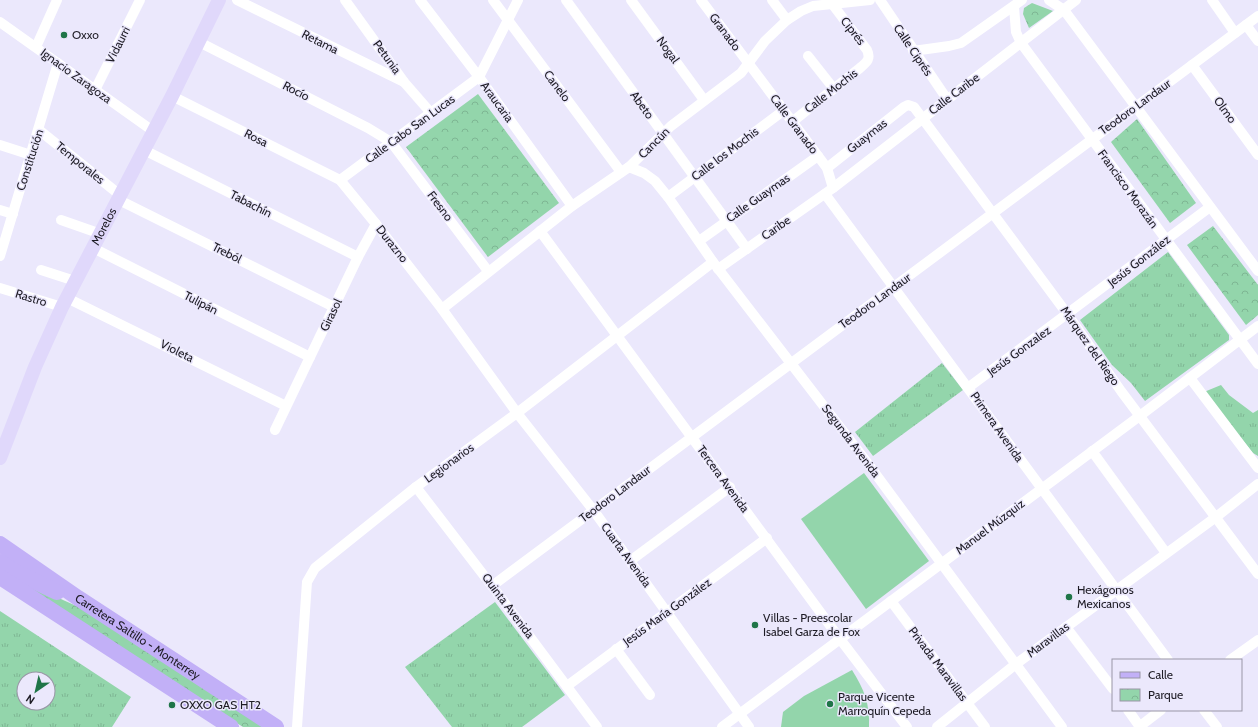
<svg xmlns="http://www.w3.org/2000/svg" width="1258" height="727" font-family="Cabin,sans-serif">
<defs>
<pattern id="grass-tufts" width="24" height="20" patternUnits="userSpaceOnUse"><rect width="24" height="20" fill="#93d5ab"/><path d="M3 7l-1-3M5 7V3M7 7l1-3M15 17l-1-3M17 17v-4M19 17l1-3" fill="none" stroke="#7eb693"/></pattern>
<pattern id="park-crowns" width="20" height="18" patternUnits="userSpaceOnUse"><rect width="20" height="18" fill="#93d5ab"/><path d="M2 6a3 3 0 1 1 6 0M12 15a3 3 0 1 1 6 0" fill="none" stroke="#7eb693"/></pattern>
</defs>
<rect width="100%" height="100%" fill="#ebe8fc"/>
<!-- grass -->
<g fill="url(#grass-tufts)" fill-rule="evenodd">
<polygon points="1168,252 1229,335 1229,340 1145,401 1131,383 1112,365 1080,320"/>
<polygon points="942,363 963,390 873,456 855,432"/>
<polygon points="1221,385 1229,395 1253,413 1258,410 1258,456 1253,453 1204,392"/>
<polygon points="495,602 565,695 522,727 452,727 405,667"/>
<path d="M0 611 131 697 112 727H0ZM24 679H48V703H24Z"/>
</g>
<!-- park -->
<g fill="url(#park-crowns)">
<polygon points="1032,3 1053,11 1029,28 1023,14 1024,8"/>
<polygon points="478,94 559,203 488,257 406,147"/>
<polygon points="1137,119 1196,203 1170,223 1111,142"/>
<polygon points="1213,226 1258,285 1258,315 1246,325 1187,245"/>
<polygon points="0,572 81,608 266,727 243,727"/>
</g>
<!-- garden -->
<g fill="#93d5ab">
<polygon points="864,473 929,561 866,609 801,519"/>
<path d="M852 670C864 689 870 704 869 727H781L783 712 804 696Z"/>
</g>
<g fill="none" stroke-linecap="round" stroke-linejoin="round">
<!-- street -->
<g stroke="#fff" stroke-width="10">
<polyline points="237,0 404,82"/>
<polyline points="345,0 404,82 431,113"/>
<polyline points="420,0 479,77 572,206"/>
<polyline points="493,0 621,172"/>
<polyline points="566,0 747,249"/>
<polyline points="631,0 704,100"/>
<polyline points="701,0 827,168 833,188"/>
<polyline points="772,0 787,20"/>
<polyline points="880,0 947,99"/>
<polyline points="1049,0 1064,10 1258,271"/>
<polyline points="1212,0 1235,33"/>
<polyline points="1014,7 1016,32 1021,43 1258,364"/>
<polyline points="0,22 153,131"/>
<polyline points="1246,25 1258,41"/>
<polyline points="199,42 368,128 391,142 488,271"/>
<polyline points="36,47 57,0"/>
<polyline points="913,51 949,46 961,43 1022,0"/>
<polyline points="808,56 834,89"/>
<polyline points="1192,65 1258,155"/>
<polyline points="95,90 140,0"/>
<polyline points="172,96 340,180 376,224 442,309 517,413 594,511 749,727"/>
<path d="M792 122 860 68C867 62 871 59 867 50L833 5"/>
<polyline points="39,130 120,195"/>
<polyline points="0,145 31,155"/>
<polyline points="144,150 358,257"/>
<polyline points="629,167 644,173 655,181 668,197 713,262 869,465 1062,727"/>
<polyline points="827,168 904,107 908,105 914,107 1068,315 1121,391 1258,574"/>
<polyline points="340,180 479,77 518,0"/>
<polyline points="825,194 1168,660"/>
<polyline points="668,197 783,111"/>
<polyline points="119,200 334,307"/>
<polyline points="0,210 13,214"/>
<polyline points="61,220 101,234"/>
<polyline points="540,231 840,639 907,727"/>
<polyline points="699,241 818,156"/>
<polyline points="93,248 310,357"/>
<polyline points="0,256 58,63"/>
<polyline points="718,269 833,188 1076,0"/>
<polyline points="41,270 75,281"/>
<polyline points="0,288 62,307"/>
<polyline points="67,298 286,406"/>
<polyline points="442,309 572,206 629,167 671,126 741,73 765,41 787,20 801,11 813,6 870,0"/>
<polyline points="1190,378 1258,468"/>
<polyline points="969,387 1210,207"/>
<polyline points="275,430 358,257 376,224"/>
<polyline points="1092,451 1166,553"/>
<polyline points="416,487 492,586 597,727"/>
<polyline points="630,561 730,487"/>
<polyline points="492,586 1258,16"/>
<polyline points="891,601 985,727"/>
<polyline points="1066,627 1113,689"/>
<polyline points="616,649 650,695"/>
<polyline points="1230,660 1258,640"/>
<polyline points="567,686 767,538"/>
<polyline points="1128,710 1140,727"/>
<polyline points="1204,710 1217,727"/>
<polyline points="297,727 307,582 315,568 416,487 517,413 713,262"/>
<polyline points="722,727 1141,415 1258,326"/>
<polyline points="937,727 1016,664 1216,517 1258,484"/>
<polyline points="1139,727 1161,710"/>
</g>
<!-- secondary -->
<path stroke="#e0d8fb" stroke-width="14" id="s1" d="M0 458 35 367 62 307 172 96 219 0"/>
<!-- primary -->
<g stroke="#c2b0f7" stroke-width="16">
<path id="s2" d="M0 544 78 598 276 727"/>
<polyline points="0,562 17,573 57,592"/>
<polyline points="0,577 231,727"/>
</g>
</g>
<!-- markers -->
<g fill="#1f7548" stroke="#ebe8fc" stroke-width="1.5">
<circle cx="64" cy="35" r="4"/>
<circle cx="1069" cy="597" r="4"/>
<circle cx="755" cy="625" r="4"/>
<circle cx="830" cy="704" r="4"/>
<circle cx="172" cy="705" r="4"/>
</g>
<g text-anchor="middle" stroke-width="3" stroke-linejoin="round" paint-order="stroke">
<!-- street labels -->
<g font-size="12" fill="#1d1b24" stroke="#ebe8fc">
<text transform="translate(853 31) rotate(52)" y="4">Ciprés</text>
<text transform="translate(725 32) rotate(53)" y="4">Granado</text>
<text transform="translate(320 42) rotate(27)" y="4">Retama</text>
<text transform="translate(118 45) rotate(-63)" y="4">Vidaurri</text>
<text transform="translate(668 50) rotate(54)" y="4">Nogal</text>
<text transform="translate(913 50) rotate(56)" y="4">Calle Ciprés</text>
<text transform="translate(387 57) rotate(54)" y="4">Petunia</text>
<text transform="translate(76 76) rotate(36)" y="4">Ignacio Zaragoza</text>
<text transform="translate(557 86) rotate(53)" y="4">Canelo</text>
<text transform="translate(296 91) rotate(27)" y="4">Rocío</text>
<text transform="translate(831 91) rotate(-38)" y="4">Calle Mochis</text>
<text transform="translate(954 94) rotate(-37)" y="4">Calle Caribe</text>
<text transform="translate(497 102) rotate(54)" y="4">Araucaria</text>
<text transform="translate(642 105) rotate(54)" y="4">Abeto</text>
<text transform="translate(1135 107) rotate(-36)" y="4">Teodoro Landaur</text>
<text transform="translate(1225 110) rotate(54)" y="4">Olmo</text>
<text transform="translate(794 124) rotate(53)" y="4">Calle Granado</text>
<text transform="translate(410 129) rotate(-36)" y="4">Calle Cabo San Lucas</text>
<text transform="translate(867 136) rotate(-38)" y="4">Guaymas</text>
<text transform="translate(256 138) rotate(27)" y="4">Rosa</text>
<text transform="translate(654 143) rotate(-45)" y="4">Cancún</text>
<text transform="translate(725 154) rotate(-37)" y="4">Calle los Mochis</text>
<text transform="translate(30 160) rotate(-72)" y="4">Constitución</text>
<text transform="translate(80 163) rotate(39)" y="4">Temporales</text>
<text transform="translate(1128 189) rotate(54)" y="4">Francisco Morazán</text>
<text transform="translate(758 198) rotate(-35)" y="4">Calle Guaymas</text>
<text transform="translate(251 204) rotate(27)" y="4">Tabachín</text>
<text transform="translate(440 206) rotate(53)" y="4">Fresno</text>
<text dy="4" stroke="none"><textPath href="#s1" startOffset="254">Morelos</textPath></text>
<text transform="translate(776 228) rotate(-35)" y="4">Caribe</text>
<text transform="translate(392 244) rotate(52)" y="4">Durazno</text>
<text transform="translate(227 253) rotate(27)" y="4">Treból</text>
<text transform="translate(1139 261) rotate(-38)" y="4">Jesús González</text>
<text transform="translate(31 298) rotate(17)" y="4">Rastro</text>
<text transform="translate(875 301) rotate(-36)" y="4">Teodoro Landaur</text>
<text transform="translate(201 303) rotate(27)" y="4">Tulipán</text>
<text transform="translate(331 315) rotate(-64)" y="4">Girasol</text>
<text transform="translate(1090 346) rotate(55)" y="4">Márquez del Riego</text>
<text transform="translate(177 351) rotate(26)" y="4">Violeta</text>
<text transform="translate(1019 351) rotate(-36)" y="4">Jesús Gonzalez</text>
<text transform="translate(997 427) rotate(55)" y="4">Primera Avenida</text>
<text transform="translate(851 441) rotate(53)" y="4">Segunda Avenida</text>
<text transform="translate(449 463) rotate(-36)" y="4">Legionarios</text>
<text transform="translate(723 479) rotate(54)" y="4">Tercera Avenida</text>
<text transform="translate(615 494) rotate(-37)" y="4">Teodoro Landaur</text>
<text transform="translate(990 527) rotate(-37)" y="4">Manuel Múzquiz</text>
<text transform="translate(626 555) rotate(54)" y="4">Cuarta Avenida</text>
<text transform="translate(508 606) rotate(53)" y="4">Quinta Avenida</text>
<text transform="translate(667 612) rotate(-36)" y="4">Jesús María González</text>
<text dy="4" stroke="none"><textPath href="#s2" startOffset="166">Carretera Saltillo - Monterrey</textPath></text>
<text transform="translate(1048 640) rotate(-37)" y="4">Maravillas</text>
<text transform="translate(938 664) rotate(53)" y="4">Privada Maravillas</text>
</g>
<!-- poi labels -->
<g font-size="12" fill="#1d1b24" stroke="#ebe8fc" text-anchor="start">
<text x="72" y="39">Oxxo</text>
<text x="1077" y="594">Hexágonos<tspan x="1077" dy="14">Mexicanos</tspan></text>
<text x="763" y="622">Villas - Preescolar<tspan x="763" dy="14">Isabel Garza de Fox</tspan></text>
<text x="838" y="701">Parque Vicente<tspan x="838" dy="14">Marroquín Cepeda</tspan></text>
<text x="180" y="709">OXXO GAS HT2</text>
</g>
</g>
<!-- legend -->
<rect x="1112" y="659" width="130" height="52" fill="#ebe8fc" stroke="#9996a6"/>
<rect x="1120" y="672" width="20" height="6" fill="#c2b0f7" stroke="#9996a6"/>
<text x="1148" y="679" font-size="12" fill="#1d1b24">Calle</text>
<rect x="1120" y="689" width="20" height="12" fill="url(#park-crowns)" stroke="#9996a6"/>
<text x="1148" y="699" font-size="12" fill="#1d1b24">Parque</text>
<!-- north arrow -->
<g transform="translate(36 691) rotate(214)"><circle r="19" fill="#ebe8fc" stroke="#9996a6"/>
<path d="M0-3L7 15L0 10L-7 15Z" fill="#1f7548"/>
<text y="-6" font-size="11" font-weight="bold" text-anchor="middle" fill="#1d1b24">N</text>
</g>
</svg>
